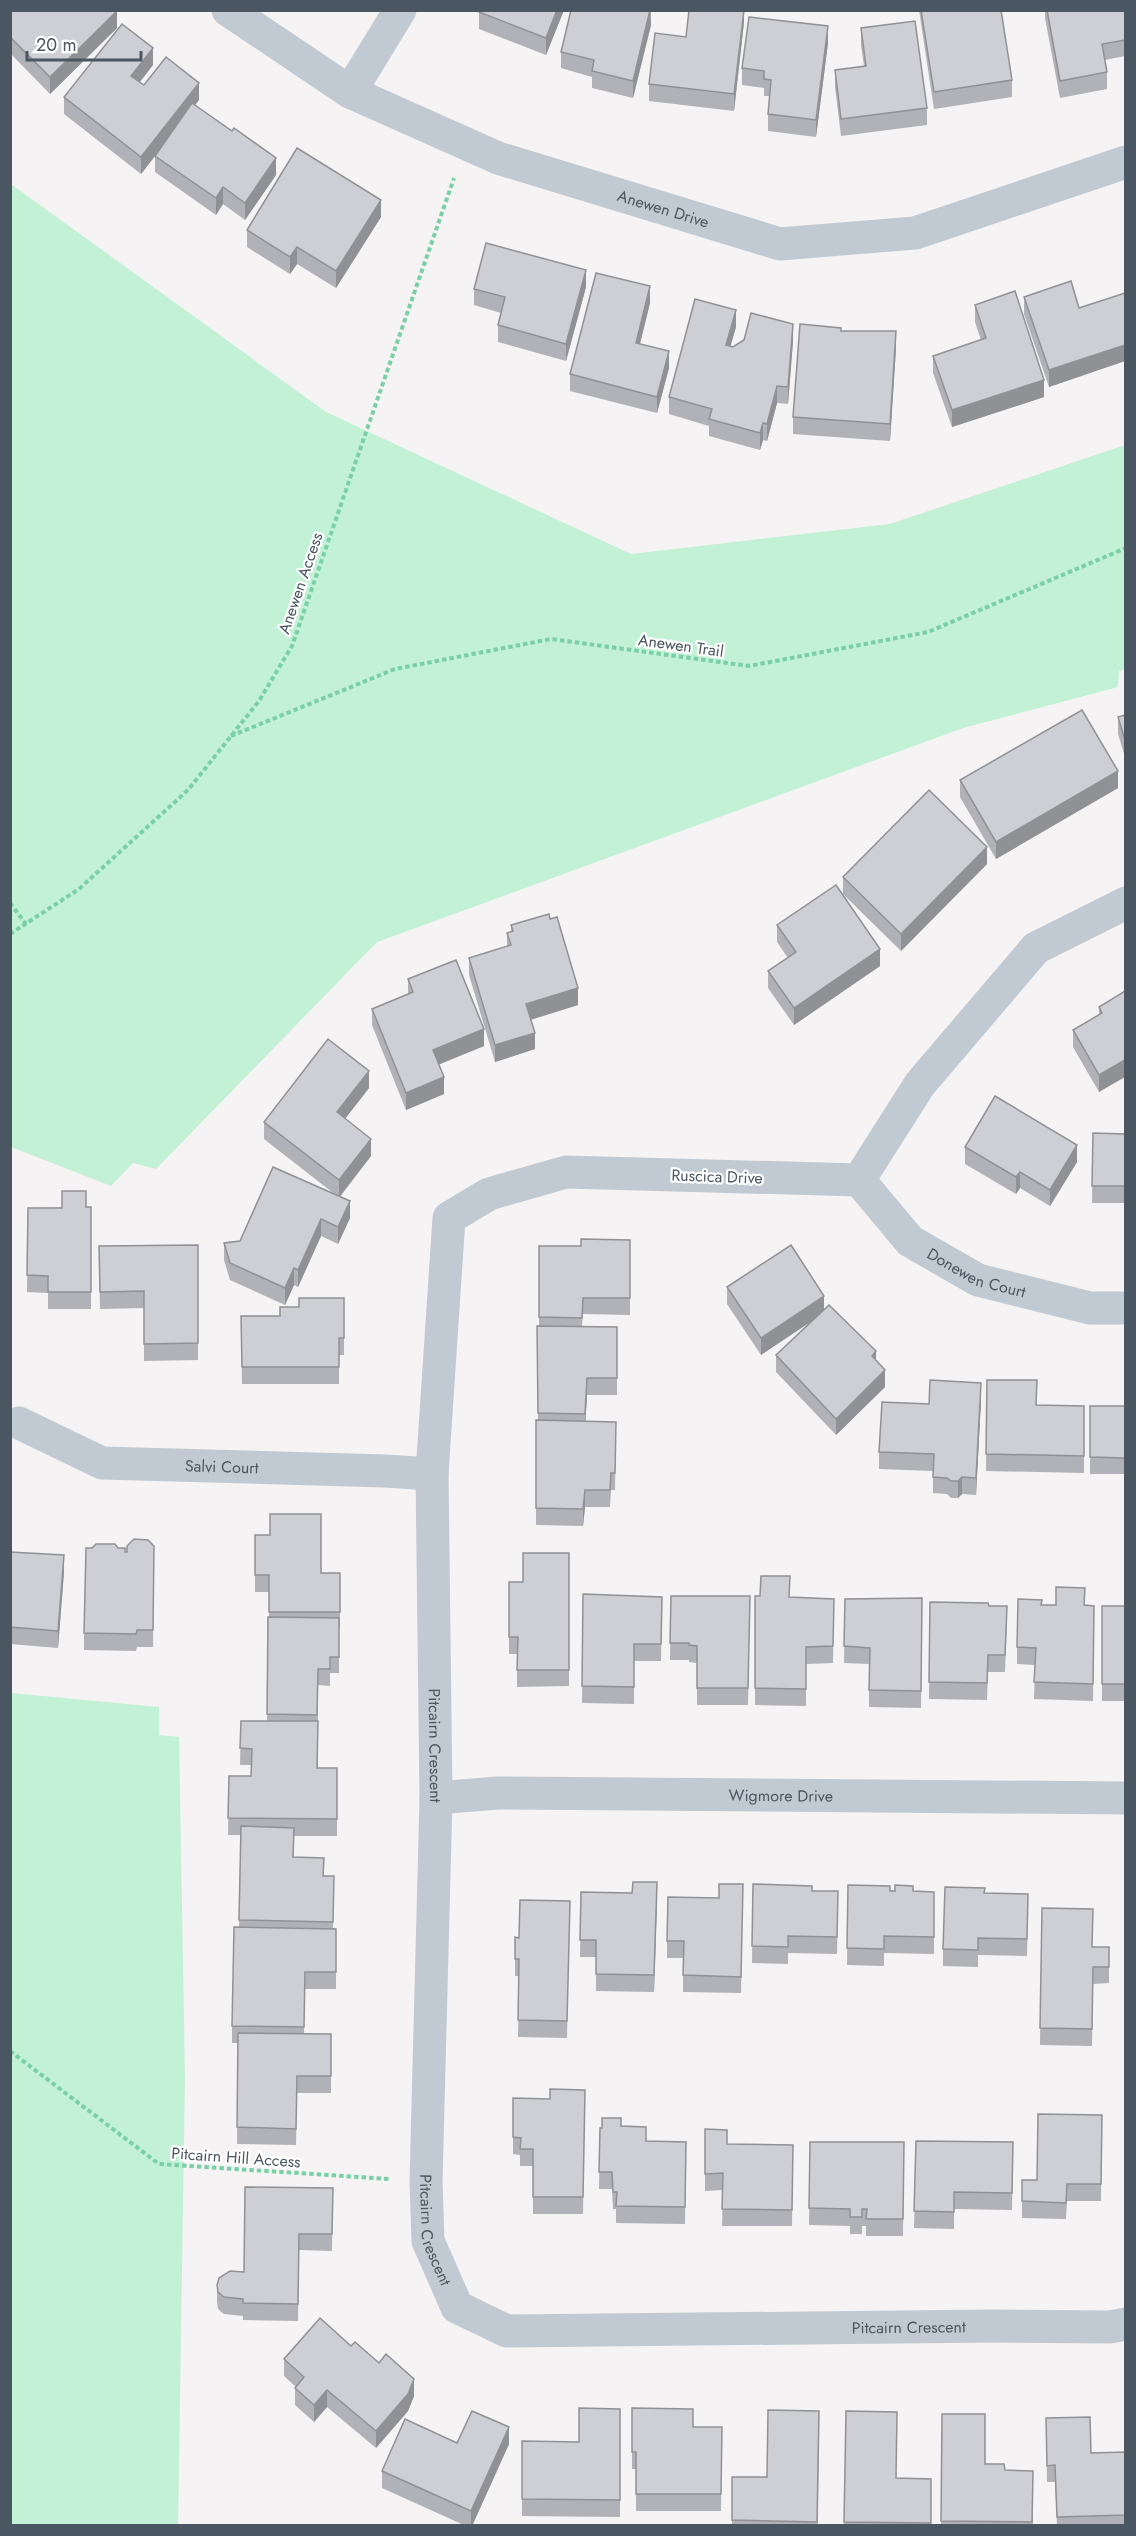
<svg xmlns="http://www.w3.org/2000/svg" width="1136" height="2536" font-family="Jost,sans-serif">
<rect width="100%" height="100%" fill="#f5f3f3"/>
<!-- green -->
<g fill="#c3f1d5">
<polygon points="11,184 326,412 631,554 890,524 1125,445 1126,669 1119,671 1118,687 963,728 377,942 156,1169 133,1163 111,1186 11,1147"/>
<polygon points="11,1693 159,1707 159,1735 179,1737 185,2077 178,2525 11,2525"/>
</g>
<g fill="none" stroke-linecap="round" stroke-linejoin="round">
<!-- path -->
<g stroke="#7ad0a6" stroke-width="4" stroke-dasharray="4.5 3" stroke-linecap="butt">
<polyline points="231,736 395,669 551,639 749,666 928,632 1126,548"/>
<polyline points="10,903 26,924"/>
<polyline points="10,934 79,889 188,790 259,701 292,646 454,178"/>
<polyline points="10,2051 159,2164 389,2179"/>
</g>
<!-- minor -->
<g stroke="#c1cad2" stroke-width="33">
<path id="s1" d="M228 10 350 92 498 158 780 244 915 233 1126 162"/>
<polyline points="350,92 400,10"/>
<path id="s2" d="M1126 903 1036 948 920 1084 859 1180 566 1172 489 1194 449 1218 432 1474 436 1798 426 2182 428 2241 457 2307 507 2331 993 2326 1110 2327 1126 2324"/>
<path id="s3" d="M859 1180 910 1241 978 1280 1090 1308H1126"/>
<path id="s4" d="M19 1423 102 1463 385 1471 432 1474"/>
<path id="s5" d="M436 1798 498 1793 1126 1798"/>
</g>
</g>
<!-- wall -->
<g fill="#b0b2b7">
<polygon points="10,10 117,28 50,94 10,53"/>
<polygon points="479,10 564,10 546,55 479,29"/>
<polygon points="651,10 651,25 633,98 592,88 592,77 561,68 561,52"/>
<polygon points="744,10 744,22 734,111 649,101 649,84 686,37"/>
<polygon points="919,10 1001,10 1012,80 1012,97 934,109"/>
<polygon points="1045,10 1125,10 1125,56 1105,60 1107,72 1107,89 1060,98 1045,18"/>
<polygon points="861,28 927,108 927,125 841,136 835,87 835,70 864,66 861,45"/>
<polygon points="828,43 816,137 768,131 768,114 770,96 764,96 764,88 742,85 742,68"/>
<polygon points="153,65 140,82 144,85 199,100 195,105 276,175 245,220 223,204 216,215 155,172 155,156 157,153 141,174 64,114 64,97"/>
<polygon points="381,217 336,288 297,264 290,274 247,247 247,230"/>
<polygon points="586,287 566,361 498,342 498,325 501,313 474,305 474,289"/>
<polygon points="1125,293 1125,361 1049,387 1024,314 1024,297 1079,308"/>
<polygon points="650,303 640,344 669,368 657,413 570,391 570,374"/>
<polygon points="975,305 1044,397 952,427 933,373 933,356 981,340 975,322"/>
<polygon points="736,327 730,346 733,347 793,341 788,404 777,403 767,441 763,440 760,450 709,436 709,426 669,414 669,397"/>
<polygon points="841,331 896,348 890,441 793,434 793,417"/>
<polygon points="1125,715 1125,757 1118,734 1118,717"/>
<polygon points="960,780 1118,788 996,859 960,797"/>
<polygon points="987,864 901,951 843,894 843,877"/>
<polygon points="511,925 578,1005 531,1020 535,1049 495,1062 469,975 469,958 507,946 507,933 511,931"/>
<polygon points="777,925 880,966 794,1025 768,988 768,971 788,958 777,942"/>
<polygon points="408,979 484,1046 439,1064 444,1094 406,1110 372,1025 372,1009 408,994"/>
<polygon points="1125,991 1099,1092 1073,1047 1073,1030 1099,1015 1099,1007"/>
<polygon points="369,1088 345,1119 371,1156 340,1197 350,1218 338,1244 321,1236 298,1287 294,1285 285,1305 230,1280 224,1260 224,1243 240,1241 337,1196 264,1139 264,1122"/>
<polygon points="1093,1133 1125,1134 1125,1203 1092,1203"/>
<polygon points="965,1147 1077,1162 1050,1206 1020,1188 1016,1194 965,1164"/>
<polygon points="91,1207 91,1309 48,1309 48,1293 27,1292 28,1208"/>
<polygon points="630,1240 630,1315 583,1314 582,1326 617,1327 617,1395 587,1395 585,1421 616,1422 615,1490 611,1490 610,1507 585,1507 583,1526 536,1525 536,1420 538,1421 537,1326 539,1326 539,1246 581,1246"/>
<polygon points="198,1245 198,1360 144,1361 144,1308 100,1309 99,1246"/>
<polygon points="727,1287 824,1309 876,1361 885,1387 836,1435 776,1372 776,1355 810,1322 761,1355 727,1304"/>
<polygon points="344,1298 344,1355 339,1355 339,1384 242,1384 241,1316 280,1316 299,1307"/>
<polygon points="987,1380 1037,1405 1084,1406 1084,1473 986,1471"/>
<polygon points="981,1400 976,1495 962,1494 958,1498 951,1498 947,1494 933,1493 933,1471 879,1469 879,1452 929,1404"/>
<rect x="1090" y="1406" width="35" height="68"/>
<polygon points="255,1535 321,1573 340,1573 340,1629 339,1629 339,1673 330,1673 330,1686 318,1685 318,1768 337,1768 337,1836 294,1836 294,1857 324,1876 334,1893 333,1928 336,1929 336,1989 305,1989 304,2034 331,2034 331,2093 297,2093 296,2145 237,2144 238,2043 232,2043 232,2026 239,1927 241,1835 228,1835 229,1776 251,1776 251,1765 240,1765 241,1721 267,1721 268,1617 269,1617 269,1592 255,1592"/>
<polygon points="154,1546 153,1647 137,1647 136,1651 84,1650 84,1633 92,1548 118,1548 125,1552"/>
<polygon points="10,1552 64,1572 58,1648 10,1644"/>
<polygon points="569,1553 569,1686 517,1687 517,1654 509,1654 509,1582 523,1582"/>
<polygon points="583,1594 662,1597 661,1661 634,1661 634,1704 582,1703"/>
<polygon points="671,1596 750,1596 748,1705 697,1705 697,1663 689,1662 689,1660 670,1660"/>
<polygon points="755,1596 834,1599 833,1663 806,1664 806,1706 755,1705"/>
<polygon points="922,1598 921,1708 869,1707 869,1664 844,1663 845,1599"/>
<polygon points="930,1602 989,1606 1007,1623 1005,1672 988,1672 987,1700 929,1699"/>
<polygon points="1042,1605 1094,1606 1093,1701 1034,1699 1035,1665 1017,1664 1017,1647"/>
<rect x="1102" y="1606" width="23" height="95"/>
<polygon points="743,1884 741,1993 683,1992 683,1958 667,1958 667,1941 719,1898"/>
<polygon points="753,1884 812,1891 838,1891 837,1954 788,1953 788,1964 752,1963"/>
<polygon points="848,1885 890,1891 934,1892 934,1954 884,1953 884,1966 847,1965"/>
<polygon points="581,1892 657,1899 654,1992 596,1991 596,1957 580,1957"/>
<polygon points="985,1893 1028,1911 1027,1956 978,1955 978,1967 943,1966 943,1949"/>
<polygon points="570,1901 567,2038 518,2037 519,1976 515,1976 515,1959 519,1938"/>
<polygon points="1042,1908 1093,1947 1109,1947 1109,1983 1093,1984 1092,2046 1040,2045"/>
<polygon points="585,2090 583,2214 533,2214 533,2166 520,2166 520,2155 513,2154 513,2098 550,2099"/>
<polygon points="1102,2115 1101,2201 1067,2201 1066,2219 1022,2218 1022,2180 1037,2180"/>
<polygon points="621,2126 646,2141 686,2142 685,2224 616,2223 616,2209 613,2209 612,2189 599,2189 600,2128"/>
<polygon points="705,2129 727,2144 793,2145 792,2226 722,2226 723,2190 705,2191"/>
<polygon points="916,2141 1013,2142 1012,2210 954,2209 954,2229 914,2228"/>
<polygon points="810,2142 904,2142 903,2236 866,2236 866,2226 862,2226 862,2234 850,2234 850,2226 809,2225"/>
<polygon points="333,2188 332,2251 299,2250 298,2321 243,2320 243,2316 224,2314 218,2309 217,2302 217,2285 244,2272"/>
<polygon points="351,2346 414,2396 408,2411 376,2448 327,2407 314,2422 295,2405 295,2388 296,2387 284,2376 284,2359"/>
<polygon points="632,2408 693,2427 722,2427 721,2511 636,2511 636,2469 632,2469"/>
<polygon points="620,2409 620,2517 522,2516 522,2441 579,2442"/>
<polygon points="819,2411 818,2526 732,2526 732,2477 767,2477"/>
<polygon points="846,2411 896,2478 931,2479 931,2526 844,2526"/>
<polygon points="942,2414 985,2464 1005,2470 1033,2471 1033,2526 941,2526"/>
<polygon points="1046,2418 1091,2453 1125,2452 1125,2526 1057,2526 1055,2482 1047,2482"/>
<polygon points="457,2443 509,2444 472,2526 466,2526 382,2488 382,2471"/>
</g>
<!-- shaded-wall -->
<g fill="#909195">
<polygon points="557,10 564,10 546,55 546,38"/>
<polygon points="650,10 651,25 633,98 633,81"/>
<polygon points="744,10 744,22 734,111 734,94"/>
<polygon points="117,11 117,28 50,94 50,77"/>
<polygon points="828,26 828,43 816,137 816,120"/>
<polygon points="153,48 153,65 131,93 131,76"/>
<polygon points="199,83 199,100 141,174 141,157"/>
<polygon points="276,158 276,175 245,220 245,203"/>
<polygon points="223,187 223,204 216,215 216,198"/>
<polygon points="381,200 381,217 336,288 336,271"/>
<polygon points="297,247 297,264 290,274 290,257"/>
<polygon points="586,270 586,287 566,361 566,344"/>
<polygon points="650,286 650,303 636,359 636,343"/>
<polygon points="736,310 736,327 726,362 726,345"/>
<polygon points="793,324 793,341 788,404 788,387"/>
<polygon points="896,331 896,348 890,441 890,424"/>
<polygon points="1125,345 1125,361 1049,387 1049,370"/>
<polygon points="669,351 669,368 657,413 657,397"/>
<polygon points="1044,380 1044,397 952,427 952,410"/>
<polygon points="777,386 777,403 767,441 767,424"/>
<polygon points="763,423 763,440 760,450 760,433"/>
<polygon points="1118,771 1118,788 996,859 996,842"/>
<polygon points="987,847 987,864 901,951 901,934"/>
<polygon points="880,949 880,966 794,1025 794,1008"/>
<polygon points="578,988 578,1005 526,1021 526,1004"/>
<polygon points="484,1029 484,1046 433,1067 433,1050"/>
<polygon points="535,1033 535,1049 495,1062 495,1045"/>
<polygon points="1125,1060 1125,1077 1099,1092 1099,1075"/>
<polygon points="369,1071 369,1088 337,1129 337,1112"/>
<polygon points="444,1077 444,1094 406,1110 406,1093"/>
<polygon points="371,1139 371,1156 339,1197 339,1180"/>
<polygon points="1077,1145 1077,1162 1050,1206 1050,1190"/>
<polygon points="1020,1172 1020,1188 1016,1194 1016,1177"/>
<polygon points="350,1201 350,1218 338,1244 338,1227"/>
<polygon points="321,1219 321,1236 298,1287 298,1270"/>
<polygon points="294,1268 294,1285 285,1305 285,1288"/>
<polygon points="824,1296 824,1313 761,1355 761,1338"/>
<polygon points="876,1351 876,1367 872,1356"/>
<polygon points="885,1370 885,1387 836,1435 836,1419"/>
<polygon points="587,1378 587,1395 585,1430 585,1414"/>
<polygon points="981,1383 981,1400 976,1495 976,1478"/>
<polygon points="962,1477 962,1494 958,1498 958,1481"/>
<polygon points="585,1490 585,1507 583,1526 583,1509"/>
<polygon points="64,1555 64,1572 58,1648 58,1631"/>
<polygon points="657,1882 657,1899 654,1992 654,1975"/>
<polygon points="414,2379 414,2396 408,2411 376,2448 376,2431"/>
<polygon points="327,2390 327,2407 314,2422 314,2405"/>
<polygon points="509,2427 509,2444 472,2526 471,2526 471,2511"/>
</g>
<!-- building -->
<g fill="#cdcfd5" stroke="#909195" stroke-width="1.5">
<polygon points="10,10 116,10 117,11 50,77 10,37"/>
<polygon points="479,10 557,10 546,38 479,12"/>
<polygon points="571,10 650,10 633,81 592,71 594,60 561,52"/>
<polygon points="689,10 744,10 734,94 649,84 655,33 686,37"/>
<polygon points="921,10 1001,10 1012,80 934,92"/>
<polygon points="1047,10 1125,10 1125,40 1102,44 1107,72 1060,81"/>
<polygon points="749,17 828,26 816,120 768,114 771,80 764,79 764,71 742,68"/>
<polygon points="915,21 927,108 841,119 835,70 866,66 861,28"/>
<polygon points="122,24 153,48 131,76 144,85 166,57 199,83 141,157 64,97"/>
<polygon points="192,103 232,131 234,128 276,158 245,203 223,187 216,198 155,156"/>
<polygon points="297,148 381,200 336,271 297,247 290,257 247,230"/>
<polygon points="486,243 586,270 566,344 498,325 505,297 474,289"/>
<polygon points="596,273 650,286 636,343 669,351 657,397 570,374"/>
<polygon points="1071,281 1079,308 1125,293 1125,345 1049,370 1024,297"/>
<polygon points="1015,291 1044,380 952,410 933,356 986,338 975,305"/>
<polygon points="695,299 736,310 726,345 733,347 744,340 751,313 793,324 788,387 777,386 767,424 763,423 760,433 709,419 712,409 669,397"/>
<polygon points="800,324 841,328 841,331 896,331 890,424 793,417"/>
<polygon points="1082,710 1118,771 996,842 960,780"/>
<polygon points="1125,715 1125,740 1118,717"/>
<polygon points="929,790 987,847 901,934 843,877"/>
<polygon points="836,885 880,949 794,1008 768,971 796,952 777,925"/>
<polygon points="549,914 550,919 557,917 578,988 526,1004 535,1033 495,1045 469,958 511,945 507,933 513,931 511,925"/>
<polygon points="456,960 484,1029 433,1050 444,1077 406,1093 372,1009 413,992 408,979"/>
<polygon points="1125,991 1125,1060 1099,1075 1073,1030 1102,1013 1099,1007"/>
<polygon points="328,1039 369,1071 337,1112 371,1139 339,1180 264,1122"/>
<polygon points="995,1096 1077,1145 1050,1190 1020,1172 1016,1177 965,1147"/>
<polygon points="1093,1133 1125,1134 1125,1186 1092,1186"/>
<polygon points="273,1167 350,1201 338,1227 321,1219 298,1270 294,1268 285,1288 230,1263 224,1243 240,1241"/>
<polygon points="62,1191 86,1191 86,1207 91,1207 91,1292 48,1292 48,1276 27,1275 28,1208 62,1208"/>
<polygon points="581,1239 630,1240 630,1298 583,1298 582,1318 539,1317 539,1246 581,1246"/>
<polygon points="198,1245 198,1343 144,1344 144,1291 100,1292 99,1246"/>
<polygon points="791,1245 824,1296 761,1338 727,1287"/>
<polygon points="299,1298 344,1298 344,1338 339,1338 339,1367 242,1367 241,1316 280,1316 280,1307 299,1307"/>
<polygon points="829,1305 876,1351 872,1356 885,1370 836,1419 776,1355"/>
<polygon points="537,1326 617,1327 617,1378 587,1378 585,1414 538,1413"/>
<polygon points="930,1380 981,1383 976,1478 962,1477 958,1481 951,1481 947,1478 933,1477 934,1454 879,1452 882,1402 929,1404"/>
<polygon points="987,1380 1037,1380 1036,1405 1084,1406 1084,1456 986,1454"/>
<polygon points="1090,1406 1125,1406 1125,1458 1090,1457"/>
<polygon points="536,1420 616,1422 615,1473 611,1473 610,1490 585,1490 583,1509 536,1508"/>
<polygon points="270,1514 321,1514 321,1573 340,1573 340,1612 269,1612 269,1575 255,1575 255,1535 270,1535"/>
<polygon points="134,1539 148,1540 154,1546 153,1630 137,1630 136,1634 84,1633 86,1548 92,1548 96,1544 115,1544 118,1548 125,1548 125,1552 127,1552 127,1546"/>
<polygon points="10,1552 64,1555 58,1631 10,1627"/>
<polygon points="523,1553 569,1553 569,1670 517,1670 518,1637 509,1637 509,1582 523,1582"/>
<polygon points="761,1576 790,1576 789,1597 834,1599 833,1646 806,1647 806,1689 755,1688 755,1596 760,1596"/>
<polygon points="1056,1587 1085,1588 1084,1605 1094,1606 1093,1684 1034,1682 1036,1648 1017,1647 1018,1599 1042,1600 1041,1605 1056,1605"/>
<polygon points="583,1594 662,1597 661,1644 634,1644 634,1687 582,1686"/>
<polygon points="671,1596 750,1596 748,1688 697,1688 697,1646 689,1645 689,1643 670,1643"/>
<polygon points="922,1598 921,1691 869,1690 870,1648 844,1646 845,1599"/>
<polygon points="930,1602 988,1603 989,1606 1007,1606 1005,1655 988,1655 987,1683 929,1682"/>
<rect x="1102" y="1606" width="23" height="78"/>
<polygon points="268,1617 339,1618 339,1657 330,1657 330,1669 318,1669 317,1715 267,1714"/>
<polygon points="241,1721 318,1721 317,1768 337,1768 337,1819 228,1818 229,1776 251,1776 252,1749 240,1748"/>
<polygon points="241,1826 294,1828 293,1857 324,1858 323,1876 334,1876 333,1922 239,1920"/>
<polygon points="633,1882 657,1882 654,1975 596,1974 596,1940 580,1940 581,1892 632,1893"/>
<polygon points="719,1884 743,1884 741,1977 683,1975 684,1941 667,1941 668,1897 719,1898"/>
<polygon points="753,1884 812,1886 812,1891 838,1891 837,1937 788,1936 788,1947 752,1946"/>
<polygon points="848,1885 890,1886 890,1891 895,1891 895,1885 913,1886 913,1891 934,1892 934,1937 884,1936 884,1949 847,1948"/>
<polygon points="945,1887 985,1888 984,1893 1028,1894 1027,1939 978,1938 978,1950 943,1949"/>
<polygon points="520,1900 570,1901 567,2021 518,2020 519,1959 515,1959 515,1937 519,1938"/>
<polygon points="1042,1908 1093,1909 1092,1947 1109,1947 1109,1967 1093,1967 1092,2029 1040,2028"/>
<polygon points="234,1927 336,1929 336,1972 305,1972 304,2027 232,2026"/>
<polygon points="238,2033 331,2034 331,2076 297,2076 296,2129 237,2127"/>
<polygon points="550,2089 585,2090 583,2197 533,2197 533,2149 520,2149 521,2138 513,2137 513,2098 550,2099"/>
<polygon points="1038,2114 1102,2115 1101,2184 1067,2184 1066,2203 1022,2201 1022,2180 1037,2180"/>
<polygon points="602,2118 621,2118 621,2126 646,2127 646,2141 686,2142 685,2207 616,2206 617,2192 613,2192 612,2172 599,2172 600,2128 602,2128"/>
<polygon points="705,2129 727,2130 727,2144 793,2145 792,2210 722,2209 723,2173 705,2174"/>
<polygon points="916,2141 1013,2142 1012,2193 954,2192 954,2212 914,2211"/>
<polygon points="810,2142 904,2142 903,2219 866,2219 867,2209 862,2209 862,2217 850,2217 850,2209 809,2208"/>
<polygon points="245,2187 333,2188 332,2234 299,2234 298,2304 243,2303 243,2299 224,2297 218,2292 217,2285 219,2278 230,2271 244,2272"/>
<polygon points="320,2318 351,2346 355,2342 379,2363 386,2354 414,2379 408,2394 376,2431 327,2390 314,2405 295,2388 304,2377 284,2359"/>
<polygon points="579,2408 620,2409 620,2500 522,2499 522,2441 579,2442"/>
<polygon points="632,2408 693,2409 693,2427 722,2427 721,2494 636,2494 636,2452 632,2452"/>
<polygon points="768,2410 819,2411 817,2522 732,2520 732,2477 767,2477"/>
<polygon points="472,2411 509,2427 471,2511 382,2471 405,2419 457,2443"/>
<polygon points="846,2411 897,2412 896,2478 931,2479 931,2523 844,2522"/>
<polygon points="942,2414 985,2414 985,2464 1004,2464 1005,2470 1033,2471 1032,2522 941,2521"/>
<polygon points="1090,2417 1091,2453 1125,2452 1125,2515 1057,2517 1055,2465 1047,2466 1046,2418"/>
</g>
<g text-anchor="middle" stroke-width="4.5" stroke-linejoin="round" paint-order="stroke">
<!-- street labels -->
<g font-size="16" fill="#4a5661" stroke="#fff">
<text dy="6" stroke="none"><textPath href="#s1" startOffset="482">Anewen Drive</textPath></text>
<text transform="translate(300 583) rotate(-71)" y="6">Anewen Access</text>
<text transform="translate(681 645) rotate(8)" y="6">Anewen Trail</text>
<text transform="translate(717 1176) rotate(2)" y="6">Ruscica Drive</text>
<text dy="6" stroke="none"><textPath href="#s3" startOffset="154">Donewen Court</textPath></text>
<text dy="6" stroke="none"><textPath href="#s4" startOffset="212">Salvi Court</textPath></text>
<text dy="6" stroke="none"><textPath href="#s2" startOffset="1341">Pitcairn Crescent</textPath></text>
<text dy="6" stroke="none"><textPath href="#s5" startOffset="345">Wigmore Drive</textPath></text>
<text transform="translate(236 2157) rotate(4)" y="6">Pitcairn Hill Access</text>
<text dy="6" stroke="none"><textPath href="#s2" startOffset="1827">Pitcairn Crescent</textPath></text>
<text dy="6" stroke="none"><textPath href="#s2" startOffset="2366">Pitcairn Crescent</textPath></text>
</g>
</g>
<!-- border -->
<rect width="1136" height="2536" fill="none" stroke="#4a5661" stroke-width="24"/>
<!-- scale -->
<path d="M27 51v9h114v-9" fill="none" stroke="#4a5661" stroke-width="3"/>
<text x="36" y="51" font-size="18" fill="#4a5661" stroke="#ffffff" stroke-width="4.5" paint-order="stroke">20 m</text>
</svg>
